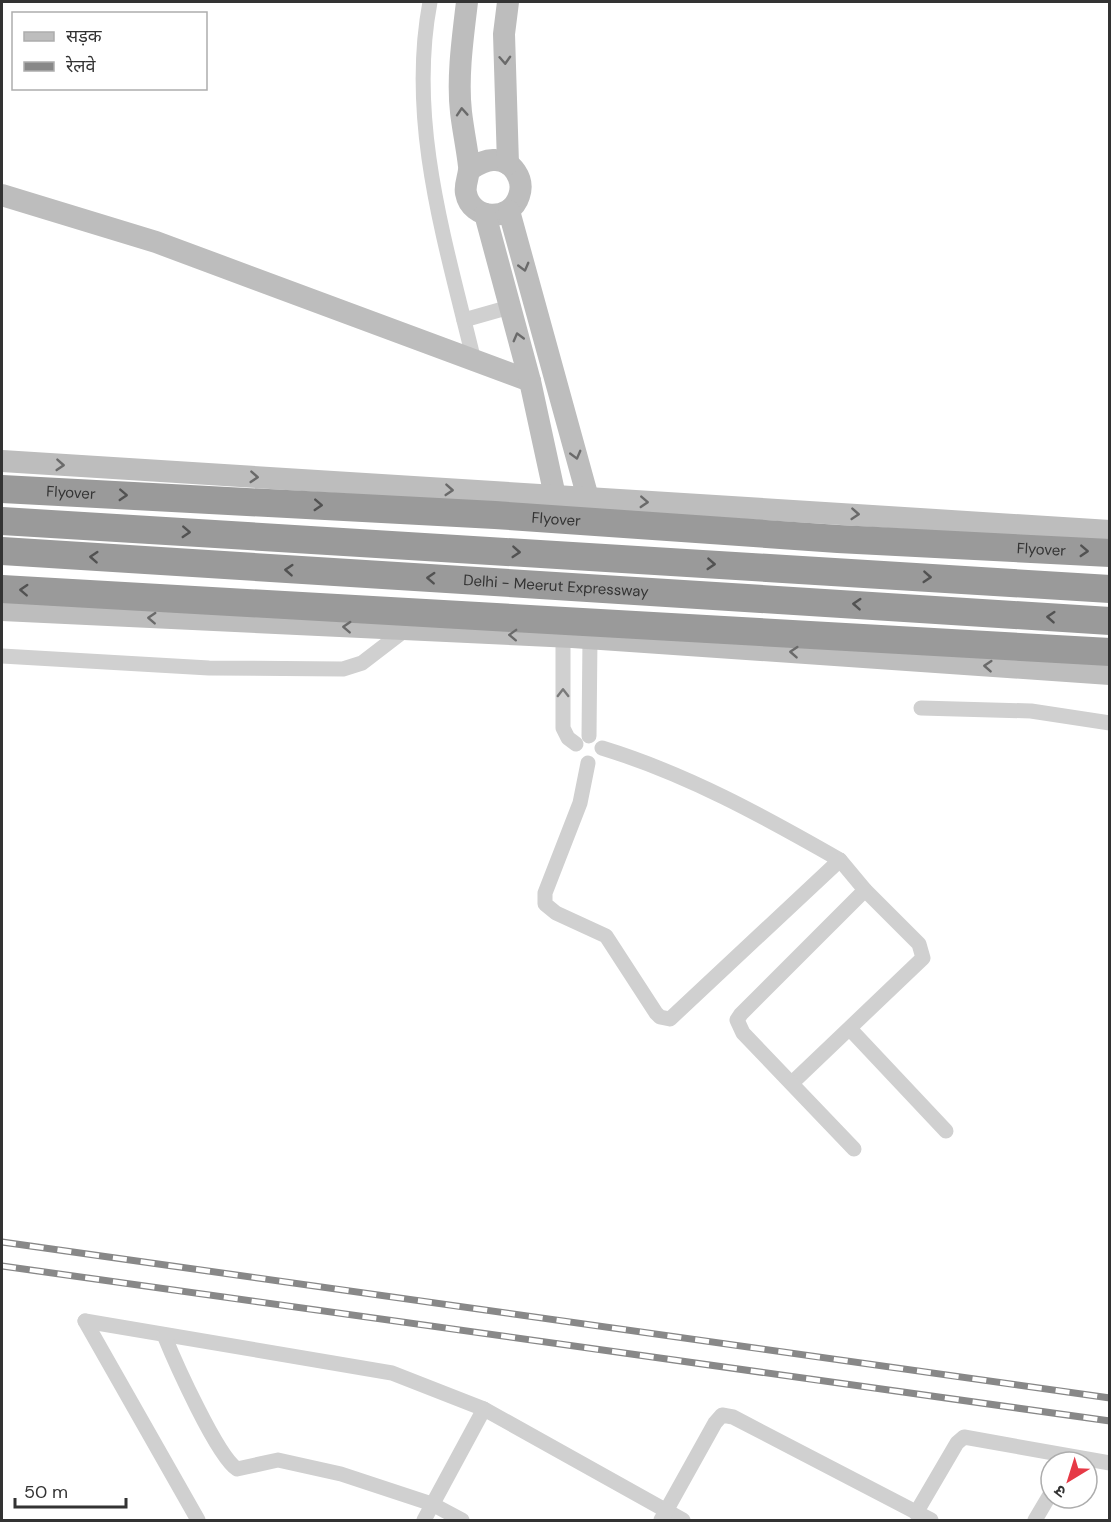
<svg xmlns="http://www.w3.org/2000/svg" width="1111" height="1522" font-family="'DM Sans','Noto Sans Devanagari',sans-serif">
<rect width="100%" height="100%" fill="#fff"/>
<g fill="none" stroke-linecap="round" stroke-linejoin="round">
<!-- street -->
<g stroke="#d0d0d0" stroke-width="15">
<path d="M430 2C407 123 446 244 474 361"/>
<polyline points="464,320 510,307"/>
<polyline points="563,637 563,728 568,738 576,744"/>
<polyline points="2,656 209,668 343,669 362,663 405,630"/>
<polyline points="921,708 1031,711 1110,723"/>
<polyline points="589,736 590,638"/>
<path d="M588 763 580 803 545 893V904L556 913 606 936 656 1013 660 1017 670 1019 840 860C763 816 687 774 602 748"/>
<polyline points="850,1029 946,1131"/>
<polyline points="792,1083 923,958 919,944 865,890 840,860"/>
<polyline points="854,1149 743,1033 737,1020 741,1014 865,890"/>
<polyline points="85,1321 392,1373 484,1409 683,1520"/>
<polyline points="85,1321 198,1520"/>
<path d="M164 1335C175 1362 217 1456 237 1469L278 1460 341 1474 432 1504 462 1520"/>
<polyline points="916,1513 957,1443 964,1437 1110,1463"/>
<polyline points="424,1520 484,1409"/>
<polyline points="661,1520 715,1423 722,1415 733,1417 931,1520"/>
<polyline points="1035,1520 1051,1493"/>
</g>
<!-- secondary -->
<g stroke="#bdbdbd" stroke-width="22">
<path d="M467 2C463 36 457 77 461 112 463 130 467 148 469 166 470 175 464 184 466 193 471 221 511 222 519 196 525 179 512 160 495 160 485 159 477 165 469 170"/>
<polyline points="508,2 504,34 508,164"/>
<polyline points="2,195 156,242 530,381"/>
<polyline points="509,211 588,498"/>
<polyline points="485,214 530,381 555,496"/>
<polyline points="2,461 1110,531"/>
<polyline points="2,610 572,637 1110,674"/>
</g>
<!-- highway -->
<g stroke="#9a9a9a" stroke-width="28">
<path id="s1" d="M2 489 495 515 838 539 1110 553"/>
<polyline points="2,521 1110,589"/>
<path id="s2" d="M2 551 1110 621"/>
<polyline points="2,589 1110,652"/>
</g>
<defs>
<g id="rail">
<polyline points="2,1242 1110,1398"/>
<polyline points="2,1266 1110,1421"/>
</g>
</defs>
<!-- rail casing -->
<use href="#rail" stroke="#888" stroke-width="7"/>
<!-- rail -->
<use href="#rail" stroke="#fff" stroke-width="4.5" stroke-dasharray="14" stroke-linecap="butt"/>
</g>
<!-- one-way arrows -->
<defs><path id="oneway-chevron" d="M-2-3.5L2.5 0L-2 3.5" fill="none" stroke-width="1.6" stroke-linecap="round" stroke-linejoin="round" transform="scale(1.5)"/></defs>
<g stroke="#6a6a6a">
<use href="#oneway-chevron" transform="translate(505 60) rotate(87)"/>
<use href="#oneway-chevron" transform="translate(462 112) rotate(-94)"/>
<use href="#oneway-chevron" transform="translate(524 267) rotate(75)"/>
<use href="#oneway-chevron" transform="translate(518 337) rotate(-105)"/>
<use href="#oneway-chevron" transform="translate(576 455) rotate(75)"/>
<use href="#oneway-chevron" transform="translate(60 465) rotate(4)"/>
<use href="#oneway-chevron" transform="translate(254 477) rotate(4)"/>
<use href="#oneway-chevron" transform="translate(449 490) rotate(4)"/>
<use href="#oneway-chevron" transform="translate(644 502) rotate(3)"/>
<use href="#oneway-chevron" transform="translate(855 514) rotate(4)"/>
<use href="#oneway-chevron" transform="translate(152 618) rotate(-177)"/>
<use href="#oneway-chevron" transform="translate(347 627) rotate(-177)"/>
<use href="#oneway-chevron" transform="translate(513 635) rotate(-178)"/>
<use href="#oneway-chevron" transform="translate(794 652) rotate(-176)"/>
<use href="#oneway-chevron" transform="translate(988 666) rotate(-176)"/>
</g>
<g stroke="#525252">
<use href="#oneway-chevron" transform="translate(123 495) rotate(3)"/>
<use href="#oneway-chevron" transform="translate(318 505) rotate(3)"/>
<use href="#oneway-chevron" transform="translate(186 532) rotate(3)"/>
<use href="#oneway-chevron" transform="translate(1084 551) rotate(3)"/>
<use href="#oneway-chevron" transform="translate(516 552) rotate(4)"/>
<use href="#oneway-chevron" transform="translate(94 557) rotate(-176)"/>
<use href="#oneway-chevron" transform="translate(711 564) rotate(4)"/>
<use href="#oneway-chevron" transform="translate(289 570) rotate(-176)"/>
<use href="#oneway-chevron" transform="translate(927 577) rotate(4)"/>
<use href="#oneway-chevron" transform="translate(431 578) rotate(-177)"/>
<use href="#oneway-chevron" transform="translate(24 590) rotate(-177)"/>
<use href="#oneway-chevron" transform="translate(857 604) rotate(-176)"/>
<use href="#oneway-chevron" transform="translate(1051 617) rotate(-176)"/>
</g>
<use stroke="#7a7a7a" href="#oneway-chevron" transform="translate(563 693) rotate(-90)"/>
<g text-anchor="middle" stroke-width="6" stroke-linejoin="round" paint-order="stroke">
<!-- street labels -->
<g font-size="15" fill="#333" stroke="#fff">
<text dy="5" stroke="none"><textPath href="#s1" startOffset="69">Flyover</textPath></text>
<text dy="5" stroke="none"><textPath href="#s1" startOffset="555">Flyover</textPath></text>
<text dy="5" stroke="none"><textPath href="#s1" startOffset="1041">Flyover</textPath></text>
<text dy="5" stroke="none"><textPath href="#s2" startOffset="555">Delhi - Meerut Expressway</textPath></text>
</g>
</g>
<!-- border -->
<rect width="1111" height="1522" fill="none" stroke="#333333" stroke-width="6"/>
<!-- legend -->
<rect x="12" y="12" width="195" height="78" fill="#ffffff" stroke="#adadad" stroke-width="1.5"/>
<rect x="24" y="32" width="30" height="9" fill="#bdbdbd" stroke="#adadad" stroke-width="1.5"/>
<text x="66" y="42" font-size="18" fill="#333333">सड़क</text>
<rect x="24" y="62" width="30" height="9" fill="#888888" stroke="#adadad" stroke-width="1.5"/>
<text x="66" y="72" font-size="18" fill="#333333">रेलवे</text>
<!-- north arrow -->
<g transform="translate(1069 1480) rotate(218)"><circle r="28" fill="#ffffff" stroke="#adadad" stroke-width="1.5"/>
<path d="M0-4.5L10 22L0 15L-10 22Z" fill="#e63946"/>
<text y="-9" font-size="16" font-weight="bold" text-anchor="middle" fill="#333333">उ</text>
</g>
<!-- scale -->
<path d="M15 1498v9h111v-9" fill="none" stroke="#333333" stroke-width="3"/>
<text x="24" y="1498" font-size="18" fill="#333333" stroke="#ffffff" stroke-width="4.5" paint-order="stroke">50 m</text>
</svg>
